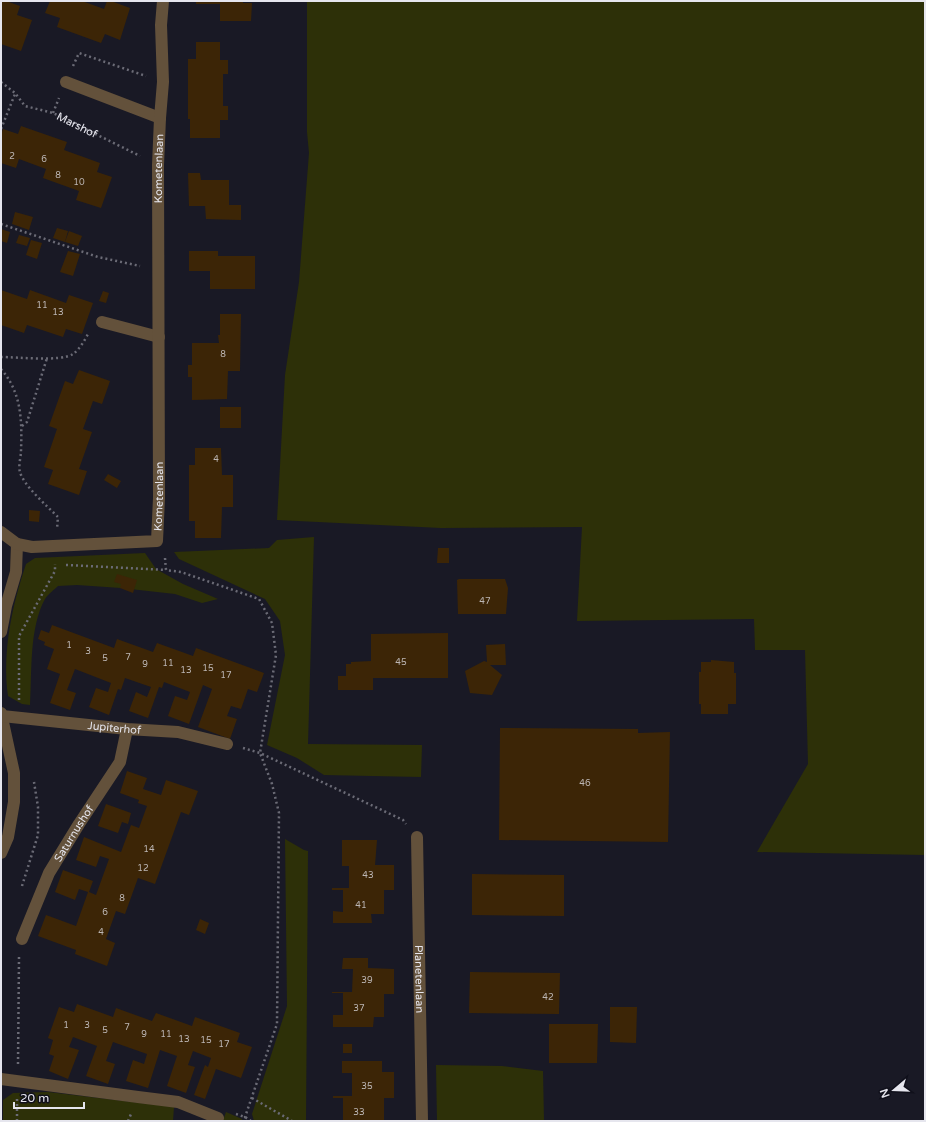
<svg xmlns="http://www.w3.org/2000/svg" width="926" height="1122" font-family="'Varela Round',sans-serif">
<rect width="100%" height="100%" fill="#191925"/>
<!-- green -->
<g fill="#2d3008">
<polygon points="307,1 925,1 925,855 757,852 808,764 805,650 755,650 754,619 577,621 582,527 441,528 277,520 285,375 299,282 309,153 307,132"/>
<polygon points="314,537 308,744 422,745 421,777 324,775 297,758 267,745 285,655 280,621 265,599 179,559 174,552 269,548 277,540"/>
<path d="M145 553 156 569 183 584 218 599 202 603 175 594 121 588 77 585 58 586C54 590 48 594 45 599 29 628 32 673 30 705L22 704 8 696C2 652 12 606 26 564L35 558Z"/>
<polygon points="285,839 304,850 308,851 306,1121 254,1121 252,1114 287,1006"/>
<polygon points="436,1065 502,1066 543,1071 544,1121 437,1121"/>
<polygon points="48,1092 174,1107 173,1121 3,1121 3,1100 13,1093"/>
<polygon points="226,1112 242,1119 242,1121 223,1121"/>
</g>
<!-- building -->
<g fill="#3c2506">
<polygon points="1,1 6,1 20,6 17,15 32,20 21,51 1,44"/>
<polygon points="50,1 82,1 104,9 107,1 111,1 130,8 120,40 105,34 101,43 57,27 60,18 45,13"/>
<polygon points="196,1 243,1 243,3 252,3 251,21 220,21 220,4 196,4"/>
<polygon points="196,42 220,42 220,60 228,60 228,74 223,74 223,106 228,106 228,120 220,120 220,138 190,138 190,119 188,119 188,59 196,59"/>
<polygon points="21,126 67,142 64,150 100,163 97,172 112,177 101,208 76,200 79,191 43,178 46,169 19,159 16,168 1,163 1,135 3,129 18,134"/>
<polygon points="188,173 200,173 201,180 229,180 229,205 241,205 241,220 206,219 205,206 189,206"/>
<polygon points="15,212 33,217 29,230 12,224"/>
<polygon points="57,228 68,231 65,242 53,238"/>
<polygon points="1,229 10,232 7,243 1,241"/>
<polygon points="69,231 82,236 78,246 65,242"/>
<polygon points="19,235 30,238 27,246 16,243"/>
<polygon points="31,240 42,243 37,259 26,255"/>
<polygon points="68,251 80,254 73,276 60,272"/>
<polygon points="189,251 218,251 218,256 255,256 255,289 210,289 210,271 189,271"/>
<polygon points="1,290 27,299 30,290 66,303 69,295 93,303 82,334 66,329 63,337 27,325 24,333 1,325"/>
<polygon points="103,291 109,293 106,303 99,301"/>
<polygon points="220,314 241,314 240,371 228,371 227,399 192,400 192,377 188,377 188,365 192,365 192,343 219,343 218,335 220,335"/>
<polygon points="79,370 110,381 102,404 93,401 83,429 92,432 79,469 87,471 79,495 48,484 53,470 44,467 57,429 49,426 65,381 73,384"/>
<rect x="220" y="407" width="21" height="21"/>
<polygon points="195,448 221,448 222,475 233,475 233,507 222,507 221,538 195,538 195,521 189,521 189,465 195,465"/>
<polygon points="108,474 121,481 117,488 104,480"/>
<polygon points="29,510 40,511 39,522 29,521"/>
<polygon points="438,548 449,548 449,563 437,563"/>
<polygon points="117,574 137,580 133,593 120,588 121,584 114,582"/>
<polygon points="459,579 505,579 508,588 506,614 458,614 457,580"/>
<polygon points="52,625 114,648 117,639 153,652 157,643 193,656 196,648 264,673 257,692 248,689 241,709 231,706 227,716 237,719 230,739 198,727 212,689 203,685 189,724 168,716 175,696 187,700 190,692 164,682 162,688 159,687 148,718 129,711 136,692 147,697 151,687 125,678 121,690 118,689 109,715 89,707 96,688 108,692 111,683 75,669 67,690 76,693 70,710 50,703 60,674 47,669 54,649 44,645 45,642 38,639 41,630 49,633"/>
<polygon points="448,633 448,678 373,678 373,690 338,690 338,676 346,676 346,664 351,664 351,662 371,661 371,634"/>
<polygon points="505,644 506,665 490,665 502,675 492,695 470,693 465,671 484,661 487,662 486,645"/>
<polygon points="711,660 734,662 734,673 736,673 736,704 728,704 728,714 701,714 701,704 699,704 699,672 701,672 701,662 711,662"/>
<polygon points="500,728 638,729 638,733 670,732 668,842 499,840"/>
<polygon points="127,771 147,778 143,789 161,795 166,780 198,791 189,815 181,812 155,884 138,878 125,914 116,911 106,939 115,943 107,966 75,954 76,950 38,936 46,915 76,926 88,892 79,889 75,900 55,892 63,870 93,881 89,892 96,895 109,859 100,856 96,867 76,860 84,837 121,852 131,825 139,828 147,806 138,803 139,800 120,793"/>
<polygon points="106,804 131,813 128,824 122,822 118,833 98,826"/>
<polygon points="342,840 377,840 375,865 394,865 394,890 384,890 384,914 371,914 372,923 333,923 333,911 343,912 343,890 332,890 332,888 349,888 349,866 342,866"/>
<polygon points="472,874 564,875 564,916 472,915"/>
<polygon points="200,919 209,923 205,934 196,930"/>
<polygon points="343,958 368,958 368,968 394,969 394,994 384,994 384,1017 374,1017 373,1027 333,1027 333,1015 343,1015 343,993 332,993 332,992 352,992 353,969 342,969"/>
<polygon points="470,972 560,973 559,1014 469,1013"/>
<polygon points="77,1004 113,1017 116,1008 152,1021 156,1013 192,1026 195,1017 240,1033 237,1042 252,1047 241,1078 216,1069 205,1099 194,1095 205,1065 208,1067 211,1058 193,1051 188,1065 195,1067 186,1093 167,1086 177,1056 160,1050 148,1088 126,1081 133,1060 144,1064 147,1054 113,1042 106,1061 115,1064 108,1084 86,1076 97,1046 73,1037 69,1047 79,1050 68,1079 49,1071 54,1056 49,1054 53,1040 48,1038 59,1007 74,1012"/>
<polygon points="610,1007 637,1007 636,1043 610,1042"/>
<polygon points="549,1024 598,1024 597,1063 549,1063"/>
<rect x="343" y="1044" width="9" height="9"/>
<polygon points="342,1061 382,1061 382,1072 394,1072 394,1098 384,1098 384,1121 343,1121 343,1098 333,1098 333,1096 352,1096 352,1073 342,1073"/>
</g>
<g fill="none" stroke-linecap="round" stroke-linejoin="round">
<!-- path -->
<g stroke="#6b6b76" stroke-width="2.5" stroke-dasharray="2 3" stroke-linecap="butt">
<polyline points="73,66 79,53 146,76"/>
<path id="s1" d="M1 82 15 93 25 106 53 113 140 156"/>
<polyline points="53,113 59,98"/>
<polyline points="1,129 15,94"/>
<polyline points="1,224 98,257 140,266"/>
<path d="M1 357C17 357 61 362 73 354 79 350 85 340 88 334"/>
<path d="M1 369C22 393 22 421 21 451 21 457 18 466 20 472 23 485 48 507 58 517L57 529"/>
<polyline points="22,426 27,422 47,358"/>
<polyline points="165,558 166,570 181,572 259,599 272,623 276,655 260,753 272,784 279,813 277,1024 245,1117 247,1121"/>
<polyline points="66,565 166,570"/>
<polyline points="19,700 19,636 55,571 55,564"/>
<polyline points="243,748 260,753 403,820 406,824"/>
<polyline points="22,886 38,835 38,807 34,782"/>
<polyline points="18,1064 19,957"/>
<polyline points="252,1098 292,1121"/>
<polyline points="236,1114 245,1117 251,1121"/>
<polyline points="17,1121 17,1099"/>
<polyline points="128,1121 131,1114"/>
</g>
<!-- minor -->
<g stroke="#63513b" stroke-width="12">
<polyline points="66,82 160,118"/>
<polyline points="102,322 159,337"/>
<polyline points="1,532 17,544 16,572 6,606 1,632"/>
<path id="s2" d="M17 544 32 547 157 541 159 498 158 165 160 118 163 82 161 25 163 1"/>
<polyline points="1,713 14,773 14,802 8,837 1,853"/>
<path id="s3" d="M2 716 127 729 178 732 227 744"/>
<path id="s4" d="M417 837 422 1121"/>
<path id="s5" d="M22 939 49 873 79 824 120 762 127 729"/>
<polyline points="1,1079 138,1097 178,1102 218,1118"/>
</g>
</g>
<g text-anchor="middle" stroke-width="3.5" stroke-linejoin="round" paint-order="stroke">
<!-- number labels -->
<g font-size="9" fill="#bcb6b4">
<text x="12" y="159">2</text>
<text x="44" y="162">6</text>
<text x="58" y="178">8</text>
<text x="79" y="185">10</text>
<text x="42" y="308">11</text>
<text x="58" y="315">13</text>
<text x="223" y="357">8</text>
<text x="216" y="462">4</text>
<text x="485" y="604">47</text>
<text x="69" y="648">1</text>
<text x="88" y="654">3</text>
<text x="128" y="660">7</text>
<text x="105" y="661">5</text>
<text x="401" y="665">45</text>
<text x="168" y="666">11</text>
<text x="145" y="667">9</text>
<text x="208" y="671">15</text>
<text x="186" y="673">13</text>
<text x="226" y="678">17</text>
<text x="585" y="786">46</text>
<text x="149" y="852">14</text>
<text x="143" y="871">12</text>
<text x="368" y="878">43</text>
<text x="122" y="901">8</text>
<text x="361" y="908">41</text>
<text x="105" y="915">6</text>
<text x="101" y="935">4</text>
<text x="367" y="983">39</text>
<text x="548" y="1000">42</text>
<text x="359" y="1011">37</text>
<text x="66" y="1028">1</text>
<text x="87" y="1028">3</text>
<text x="127" y="1030">7</text>
<text x="105" y="1033">5</text>
<text x="144" y="1037">9</text>
<text x="166" y="1037">11</text>
<text x="184" y="1042">13</text>
<text x="206" y="1043">15</text>
<text x="224" y="1047">17</text>
<text x="367" y="1089">35</text>
<text x="359" y="1115">33</text>
</g>
<!-- street labels -->
<g font-size="11" fill="#e6e6ee" stroke="#10101b">
<text dy="4" stroke="none"><textPath href="#s1" startOffset="90">Marshof</textPath></text>
<text dy="4" stroke="none"><textPath href="#s2" startOffset="513">Kometenlaan</textPath></text>
<text dy="4" stroke="none"><textPath href="#s2" startOffset="185">Kometenlaan</textPath></text>
<text dy="4" stroke="none"><textPath href="#s3" startOffset="113">Jupiterhof</textPath></text>
<text dy="4" stroke="none"><textPath href="#s5" startOffset="118">Saturnushof</textPath></text>
<text dy="4" stroke="none"><textPath href="#s4" startOffset="142">Planetenlaan</textPath></text>
</g>
</g>
<!-- border -->
<rect width="926" height="1122" fill="none" stroke="#e6e6ee" stroke-width="4"/>
<!-- north arrow -->
<g transform="translate(894 1090) rotate(251)" stroke="#10101b" stroke-width="3" paint-order="stroke">
<path d="M0-3L7 15L0 10L-7 15Z" fill="#e6e6ee"/>
<text y="-6" font-size="11" font-weight="bold" text-anchor="middle" fill="#e6e6ee">N</text>
</g>
<!-- scale -->
<path d="M14 1102v6h70v-6" fill="none" stroke="#e6e6ee" stroke-width="2"/>
<text x="20" y="1102" font-size="12" fill="#e6e6ee" stroke="#10101b" stroke-width="3" paint-order="stroke">20 m</text>
</svg>
